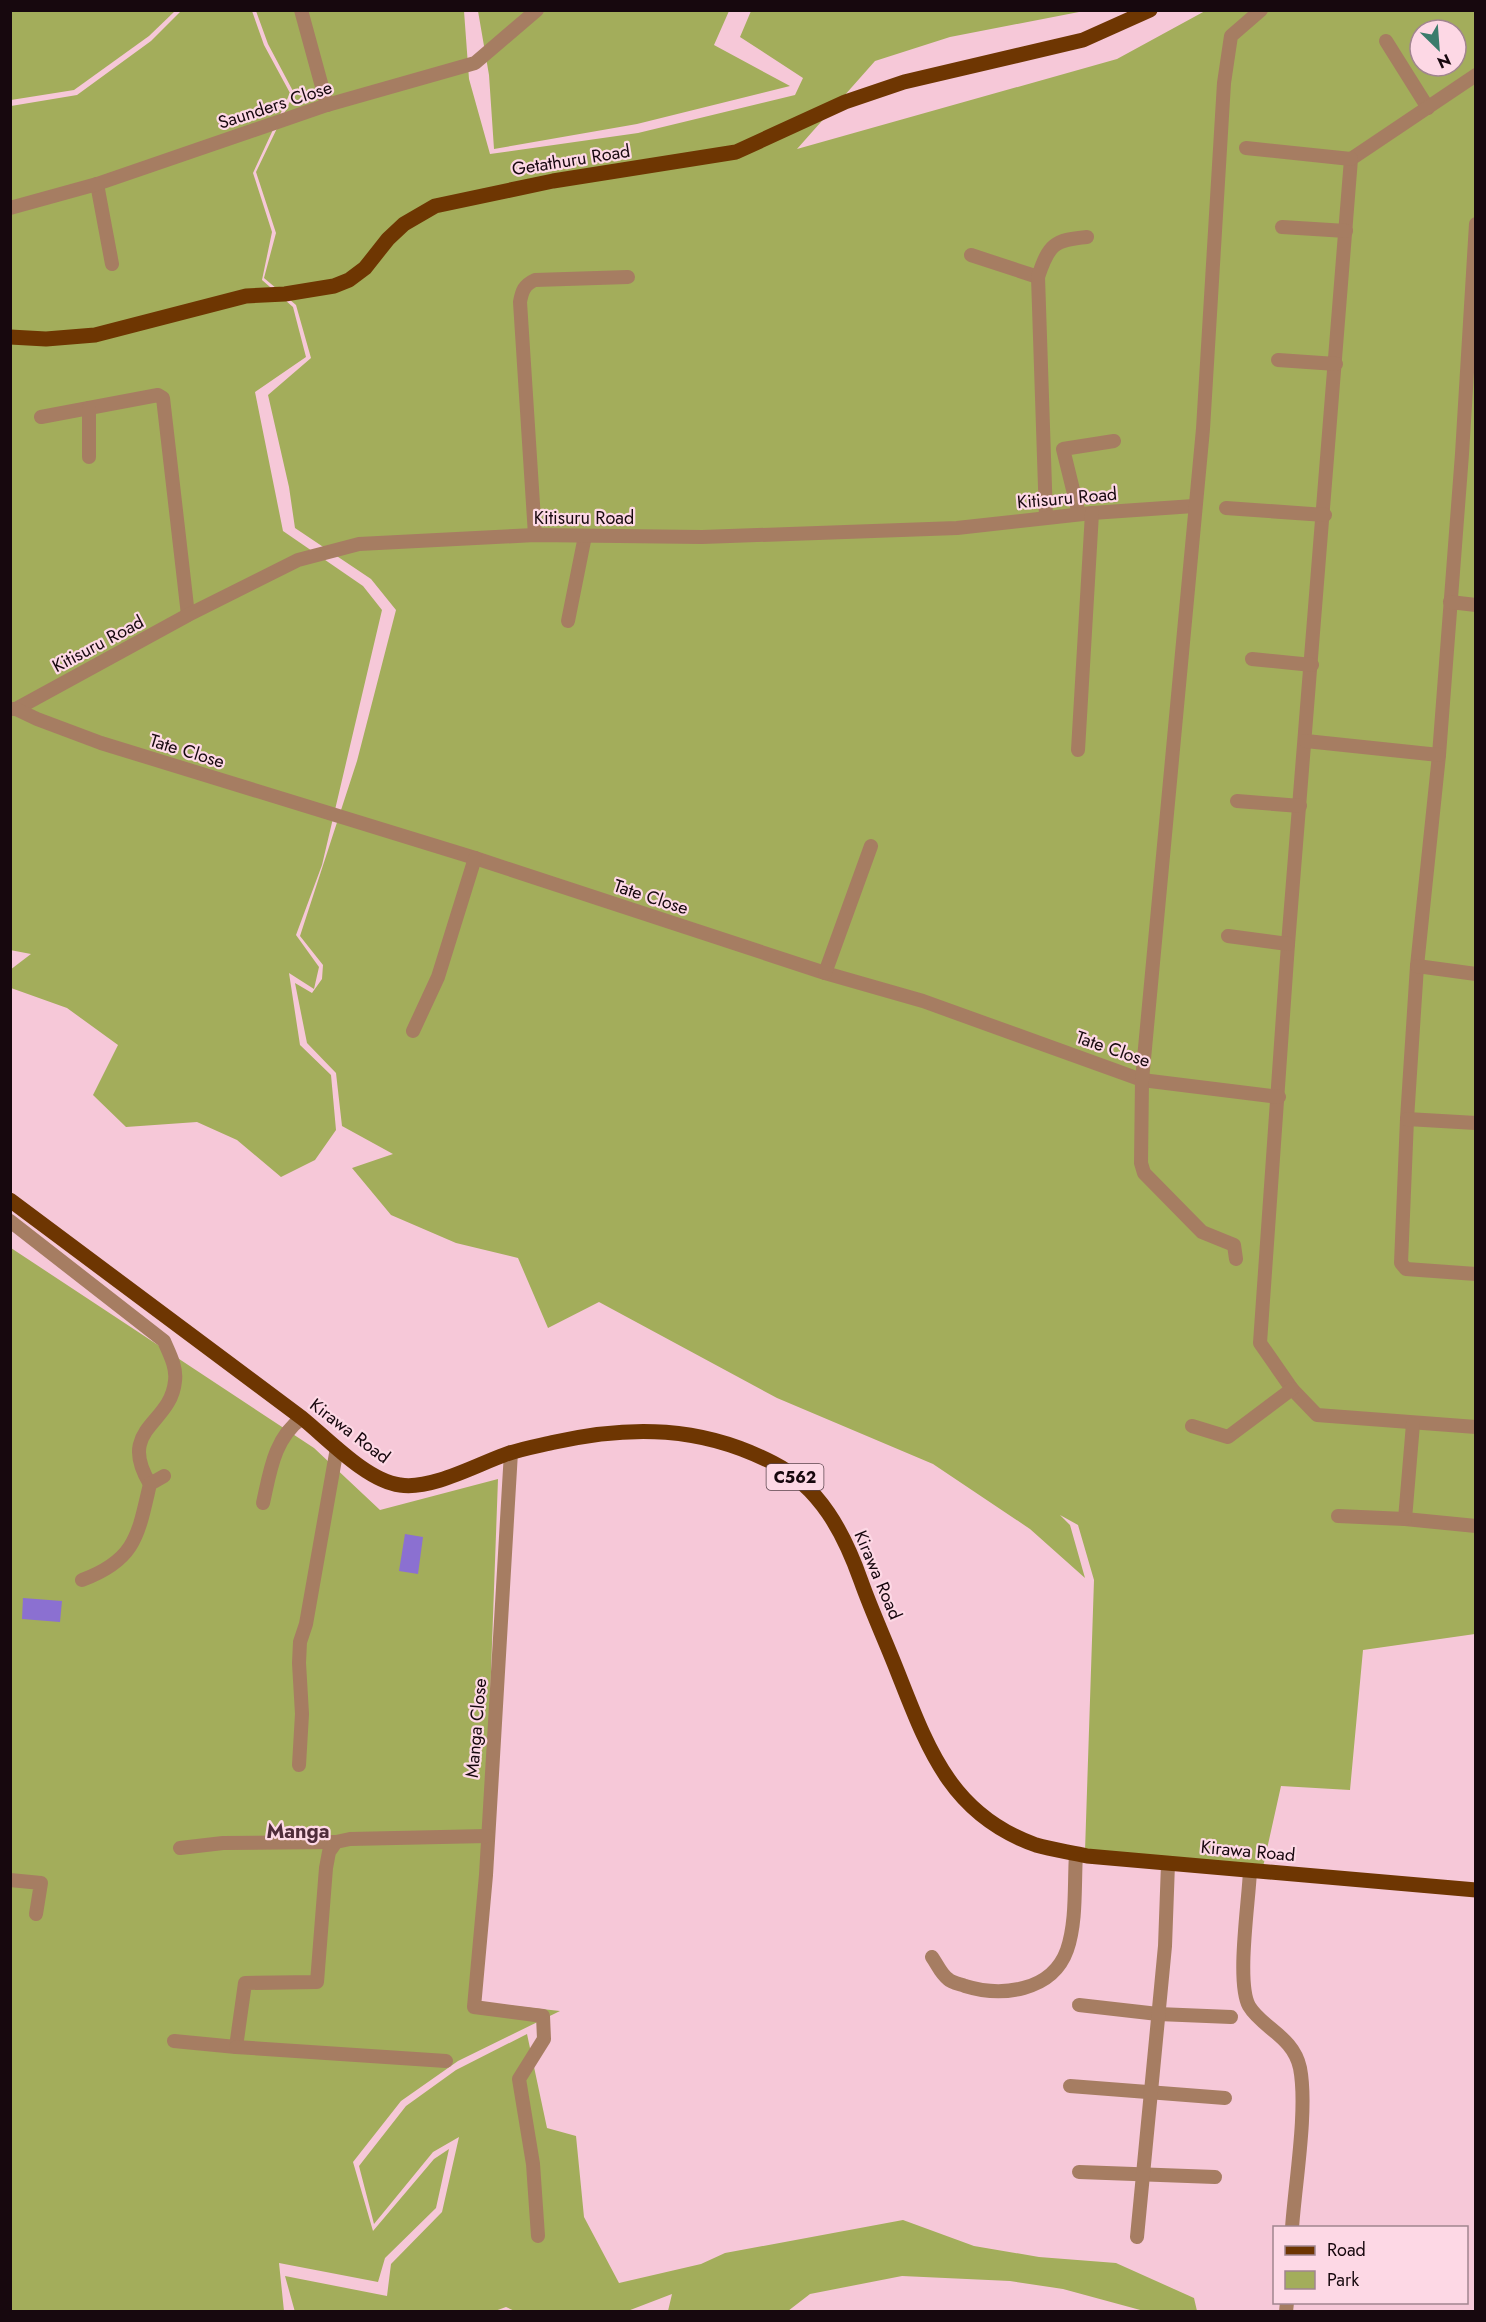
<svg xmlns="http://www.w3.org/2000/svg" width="1486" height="2322" font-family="Jost,sans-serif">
<rect width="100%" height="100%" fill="#f6c8d8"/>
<!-- green -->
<g fill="#a3ad5b" fill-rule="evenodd">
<path d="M1077 10 1079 12 950 37 875 61 797 149 1117 59 1205 11H1475V1634L1363 1650 1350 1790 1281 1786 1263 1867 1085 1851 1094 1580 1078 1525 1060 1515 1070 1525 1085 1578 1030 1529 933 1464 777 1398 599 1302 548 1328 518 1258 456 1243 391 1215 352 1168 393 1154 342 1126 336 1073 307 1043 295 983 312 993 322 979 323 965 300 936 357 761 396 610 371 579 295 528 289 487 268 395 311 358 296 305 264 278 276 233 256 172 294 93 268 44 256 11H464L469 79 490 154 638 133 795 95 803 78 740 37 751 11ZM1420 30H1456V66H1420Z"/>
<polygon points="10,11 175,11 149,36 74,90 11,100"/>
<polygon points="181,11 252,11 264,45 290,93 253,173 272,232 262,280 293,307 306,357 255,392 283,531 363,586 382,610 322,865 296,935 319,967 314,989 289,973 300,1045 331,1075 336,1130 315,1160 281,1177 237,1140 197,1122 126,1127 93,1095 118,1045 67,1008 11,988 10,970 31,954 10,950 11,106 77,95 151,41"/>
<polygon points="478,11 729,11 714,45 790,86 637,124 494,149 489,75"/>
<polygon points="11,1248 314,1448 380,1510 498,1479 479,2002 560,2011 458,2061 401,2101 353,2162 373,2231 434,2159 449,2149 436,2208 385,2258 378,2282 279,2263 284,2311 11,2311"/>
<polygon points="527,2034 547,2128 576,2136 584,2217 619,2283 701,2264 725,2253 903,2220 974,2246 1039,2257 1116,2263 1194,2298 1197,2311 1144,2311 1063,2289 1010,2281 902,2276 810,2294 788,2311 668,2311 672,2294 625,2312 517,2312 506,2307 492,2312 295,2312 285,2276 387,2296 391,2264 442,2212 459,2137 433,2152 374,2224 359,2166 406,2106 456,2070"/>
</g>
<!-- water -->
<g fill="#8b70d1">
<polygon points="405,1534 423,1537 418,1574 399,1571"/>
<polygon points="23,1598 62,1601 60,1622 22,1619"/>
</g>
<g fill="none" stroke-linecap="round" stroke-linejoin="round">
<!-- minor -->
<g stroke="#a67d62" stroke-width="14">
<polyline points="301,10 327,105"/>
<polyline points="1386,41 1428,108"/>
<polyline points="1476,75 1351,159 1288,944 1260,1343 1292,1389 1317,1415 1476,1427"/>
<polyline points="1246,148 1351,159"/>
<polyline points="97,184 112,264"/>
<polyline points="10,208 97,184 327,105 475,63 537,10"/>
<polyline points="1476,224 1462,454 1439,755 1417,966 1407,1119 1401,1263 1406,1269 1476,1274"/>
<polyline points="1282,227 1346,231"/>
<polyline points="971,255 1038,277"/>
<polyline points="1278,360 1336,364"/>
<polyline points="41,417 158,395 163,398 188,615"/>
<polyline points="89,457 89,408"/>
<polyline points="1226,508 1325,515"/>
<polyline points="1079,514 1063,449 1114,441"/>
<path d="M1046 517 1038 277C1049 244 1054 240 1087 237"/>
<path d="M535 535 520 302C522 291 524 285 535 280L628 277"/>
<polyline points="1450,602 1476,605"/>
<polyline points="568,621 585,536"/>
<polyline points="1252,659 1312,665"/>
<polyline points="10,709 16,709 188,615 298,560 359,544 535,535 702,537 957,528 1092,513 1194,506"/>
<polyline points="16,709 37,719 101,743 475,858 825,973 923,1001 1142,1080 1279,1097"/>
<polyline points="1306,741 1439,755"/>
<polyline points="1078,750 1092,513"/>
<polyline points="1237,801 1300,806"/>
<polyline points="1228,936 1288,944"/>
<polyline points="1417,966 1476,974"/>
<polyline points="825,973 871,846"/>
<polyline points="413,1031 438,977 475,858"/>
<polyline points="1407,1119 1476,1123"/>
<path d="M10 1221 164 1341C169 1353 177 1367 175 1381 171 1425 116 1428 150 1484"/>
<polyline points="1236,1259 1234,1245 1202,1232 1144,1173 1141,1163 1142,1080 1203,429 1224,83 1231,36 1261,10"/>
<polyline points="1413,1424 1405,1519 1476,1526"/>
<polyline points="1192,1426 1228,1437 1292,1389"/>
<polyline points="511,1452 486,1875 474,2007 543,2016 544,2039 519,2079 533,2164 538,2236"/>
<path d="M263 1503C270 1472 274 1438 302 1418"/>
<polyline points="1338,1516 1405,1519"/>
<path d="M82 1580C136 1560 138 1535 150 1484L164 1476"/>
<polyline points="299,1765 302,1714 299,1663 300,1642 306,1624 337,1448"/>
<polyline points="180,1848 223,1843 336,1842"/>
<path d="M1250 1870C1249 1901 1236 1982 1249 2006 1262 2028 1293 2036 1300 2068 1308 2109 1295 2184 1292 2228"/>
<polyline points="10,1880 41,1883 36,1914"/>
<path d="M932 1957C937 1964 941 1974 948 1979 952 1983 960 1984 965 1986 1001 1997 1052 1992 1067 1950 1077 1921 1074 1884 1076 1854"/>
<polyline points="1079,2005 1158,2014 1231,2017"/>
<polyline points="174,2041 236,2047 245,1983 317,1982 326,1868 329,1852 336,1842 350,1839 487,1836"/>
<polyline points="236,2047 446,2061"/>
<polyline points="1070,2086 1225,2098"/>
<polyline points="1079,2172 1215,2177"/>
<polyline points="1137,2237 1165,1946 1168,1864"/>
<polyline points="1286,2312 1287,2302"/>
</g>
<!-- major -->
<g stroke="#6e3602" stroke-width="15">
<polyline points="10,337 46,339 95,335 246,296 285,294 334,286 349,280 365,268 388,239 404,224 435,206 553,181 736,152 845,102 904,82 1083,40 1150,10"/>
<path d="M10 1200 302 1418C328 1439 367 1481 400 1485 431 1490 476 1465 504 1455 520 1449 538 1446 555 1442 631 1425 702 1426 773 1463 820 1487 844 1533 861 1581 872 1612 886 1642 898 1673 928 1749 951 1815 1036 1845 1053 1850 1070 1852 1087 1856L1476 1890"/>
</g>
</g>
<g text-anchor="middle" stroke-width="4.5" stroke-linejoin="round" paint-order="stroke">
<!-- shield labels -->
<rect fill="#fdd8e5" stroke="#5c464e" stroke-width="1.5" x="766.5" y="1464" width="57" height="26" rx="4.5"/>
<g font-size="16" font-weight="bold" fill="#17080e">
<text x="795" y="1483">C562</text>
</g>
<!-- street labels -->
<g font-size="18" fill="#17080e" stroke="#fdd8e5">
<text transform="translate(275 105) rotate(-18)" y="6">Saunders Close</text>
<text transform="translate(571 160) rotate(-9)" y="6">Getathuru Road</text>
<text transform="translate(1067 498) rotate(-5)" y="6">Kitisuru Road</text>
<text x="584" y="524">Kitisuru Road</text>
<text transform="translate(98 644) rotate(-28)" y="6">Kitisuru Road</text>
<text transform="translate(187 751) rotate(17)" y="6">Tate Close</text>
<text transform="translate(651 897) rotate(18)" y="6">Tate Close</text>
<text transform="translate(1113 1049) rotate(19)" y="6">Tate Close</text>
<text transform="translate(350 1431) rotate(37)" y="6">Kirawa Road</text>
<text transform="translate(878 1575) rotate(67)" y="6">Kirawa Road</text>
<text transform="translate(476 1728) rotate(-85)" y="6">Manga Close</text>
<text transform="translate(1248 1851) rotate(5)" y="6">Kirawa Road</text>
</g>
<!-- neighbourhood labels -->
<g font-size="20" font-weight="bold" fill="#4f2c3a" stroke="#fdd8e5">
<text x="298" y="1838">Manga</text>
</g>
</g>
<!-- border -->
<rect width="1486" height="2322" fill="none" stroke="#17080e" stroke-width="24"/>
<!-- legend -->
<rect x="1273" y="2226" width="195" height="78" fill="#fdd8e5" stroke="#a1858f" stroke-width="1.5"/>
<rect x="1285" y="2246" width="30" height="9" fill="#6e3602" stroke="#a1858f" stroke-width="1.5"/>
<text x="1327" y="2256" font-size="18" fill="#17080e">Road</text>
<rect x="1285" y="2271" width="30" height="18" fill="#a3ad5b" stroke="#a1858f" stroke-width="1.5"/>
<text x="1327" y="2286" font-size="18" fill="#17080e">Park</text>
<!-- north arrow -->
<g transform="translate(1438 48) rotate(155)"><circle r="28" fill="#fdd8e5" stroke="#a1858f" stroke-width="1.5"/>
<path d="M0-4.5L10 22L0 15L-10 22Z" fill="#3b7c6c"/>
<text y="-9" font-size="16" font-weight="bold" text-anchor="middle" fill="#17080e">N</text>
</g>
</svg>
